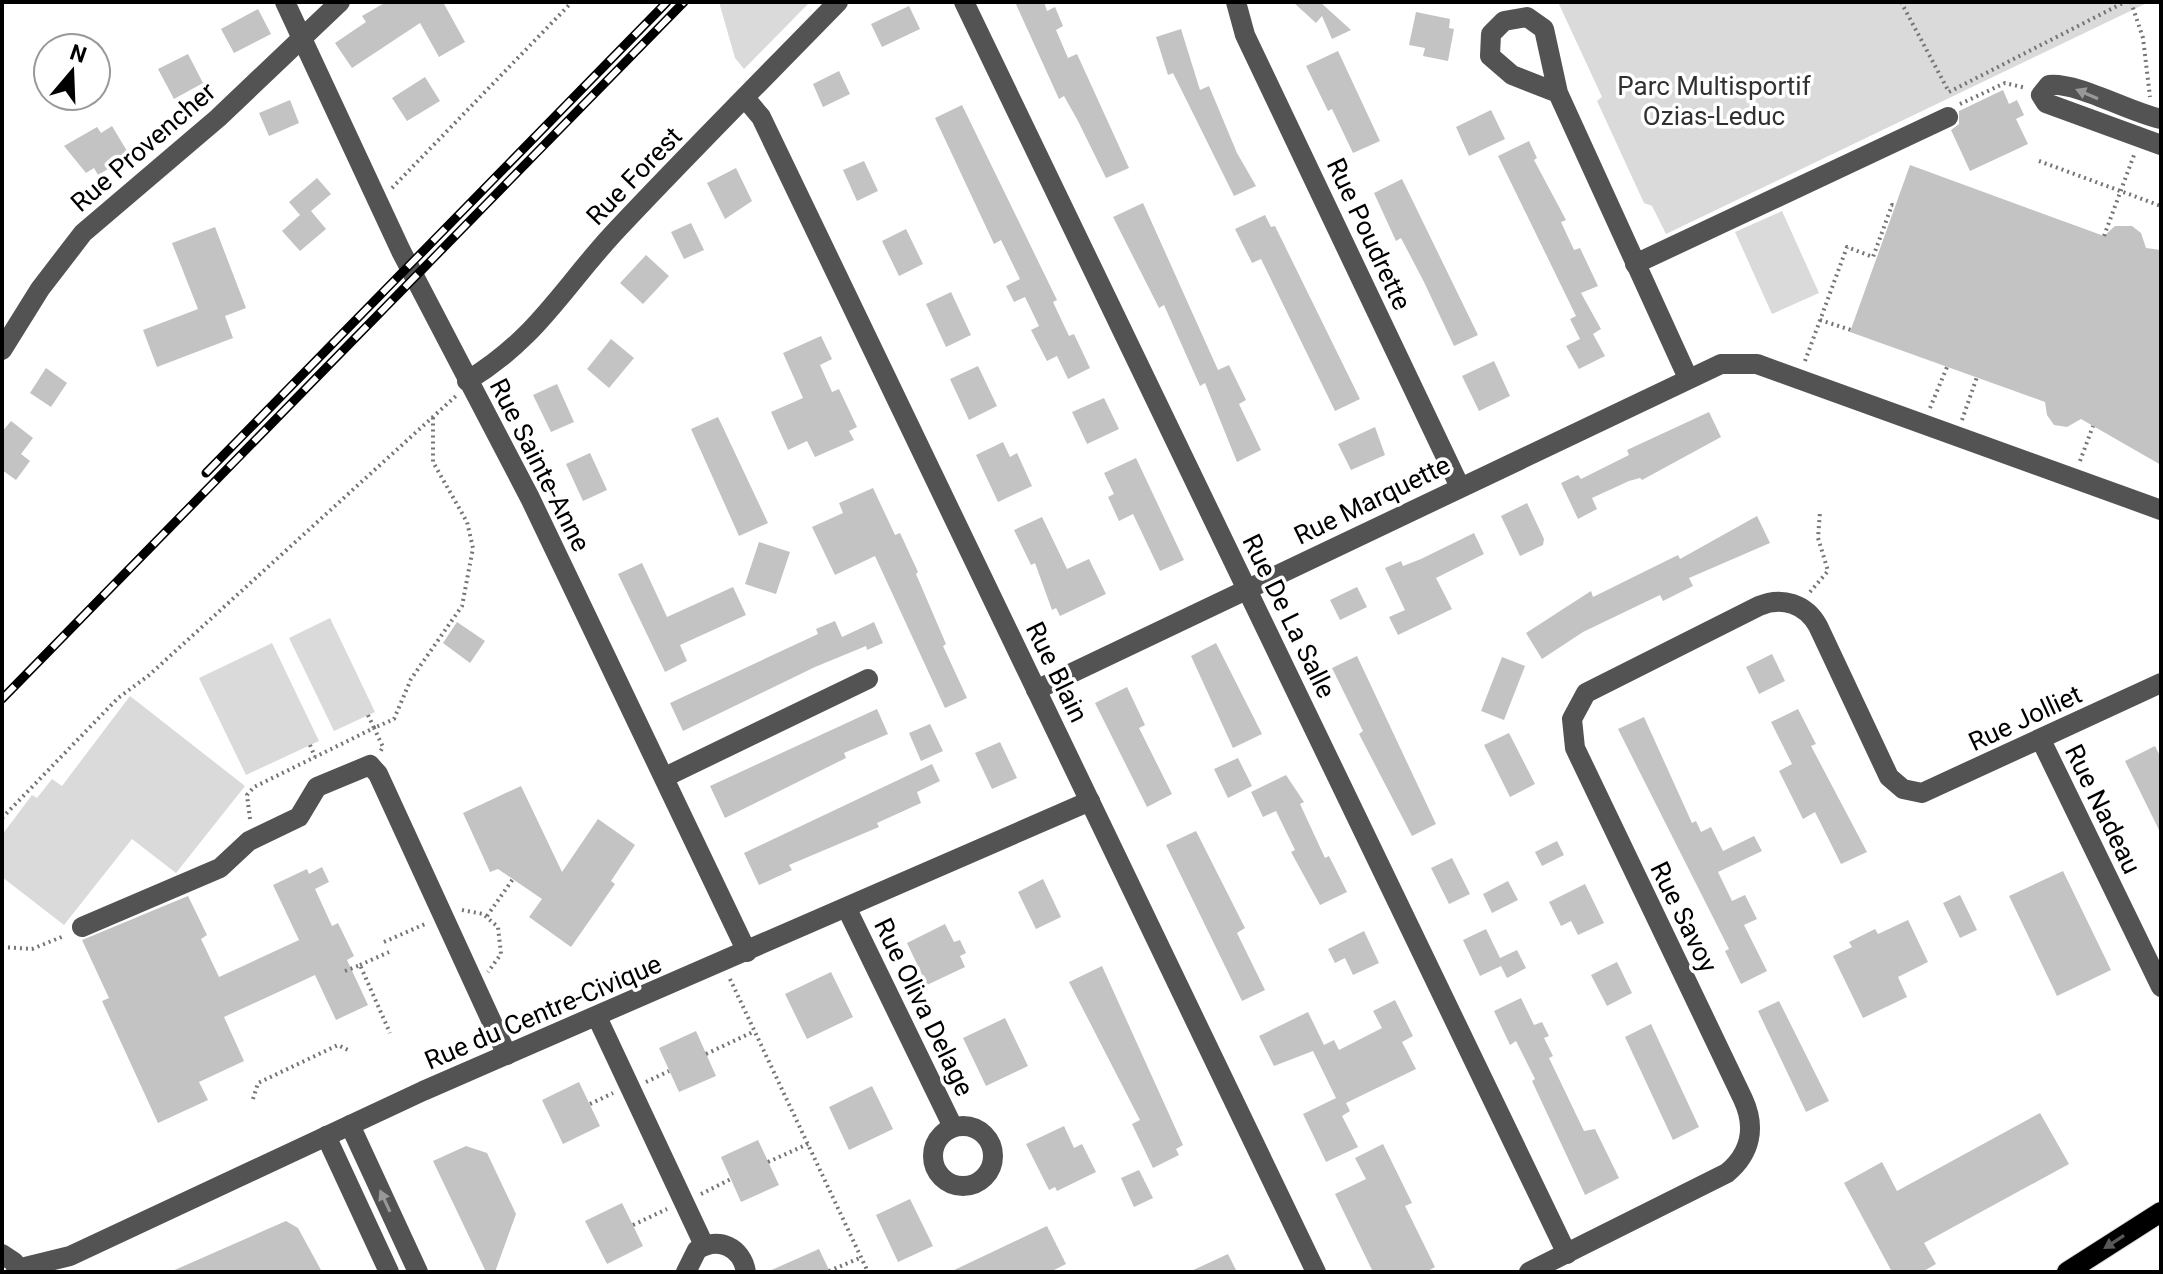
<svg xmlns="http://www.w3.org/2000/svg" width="2163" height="1274" font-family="Roboto,sans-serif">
<rect width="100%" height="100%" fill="#fff"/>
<!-- green -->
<g fill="#dadada">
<polygon points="719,2 810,2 744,69 735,58"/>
<polygon points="1558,2 2149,2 1666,234 1652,206 1644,203 1597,101 1602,97"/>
<polygon points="1782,211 1819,293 1772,314 1735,232"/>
<polygon points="330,618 375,712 334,731 289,638"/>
<polygon points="272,643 319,741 246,775 199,678"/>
<polygon points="130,696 245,786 176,873 132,839 64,925 2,877 2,835 32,795 37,798 52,779 62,786"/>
</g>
<!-- building -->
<g fill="#c3c3c3">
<polygon points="386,2 443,2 465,42 439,57 420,23 352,68 335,43 366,22 362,16"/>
<polygon points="1015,2 1044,2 1047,11 1055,7 1063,26 1056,30 1068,58 1077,54 1129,168 1106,178 1078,121 1064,96 1059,99"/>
<polygon points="1293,2 1320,2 1351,30 1332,39 1322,16 1316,23"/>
<polygon points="909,6 920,29 882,47 871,24"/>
<polygon points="258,9 271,34 234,53 221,29"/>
<polygon points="1416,12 1450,19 1449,28 1454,29 1448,61 1423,56 1425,48 1409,45"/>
<polygon points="1181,29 1200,90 1209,86 1237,153 1256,186 1234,196 1173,73 1168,75 1156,37"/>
<polygon points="1338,51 1380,141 1353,153 1332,109 1328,111 1306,66"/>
<polygon points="188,54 203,83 174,99 158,69"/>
<polygon points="839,71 850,94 823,107 813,84"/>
<polygon points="425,77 440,101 407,121 392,98"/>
<polygon points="2003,90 2009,104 2017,100 2024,115 2016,119 2028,144 1970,171 1951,130 1959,124 1959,111"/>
<polygon points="290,100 299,123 269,136 259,113"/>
<polygon points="962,105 1057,300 1053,302 1069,336 1074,334 1090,368 1068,379 1057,356 1047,361 1031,330 1039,326 1025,297 1014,302 1006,286 1020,279 1001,240 994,244 935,118"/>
<polygon points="1491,110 1505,139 1469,156 1456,127"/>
<polygon points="112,126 130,156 98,175 94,168 86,173 64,146 97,127 101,133"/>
<polygon points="1529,141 1537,158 1534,160 1566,220 1561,222 1574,250 1580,248 1598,286 1581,293 1601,329 1593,334 1605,356 1579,369 1566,346 1580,339 1570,319 1576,316 1498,156"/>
<polygon points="864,161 878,191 857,201 843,170"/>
<polygon points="1910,165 2104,236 2115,226 2132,226 2141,233 2146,248 2161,250 2161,465 2081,419 2067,427 2054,425 2047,415 2045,402 1850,332"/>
<polygon points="736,168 752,201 725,219 707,183"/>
<polygon points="317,178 331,194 311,211 326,229 300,251 282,231 300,215 289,202"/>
<polygon points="1402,179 1478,335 1454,346 1424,282 1401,238 1396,241 1374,193"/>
<polygon points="1143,203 1218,370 1229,365 1246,400 1239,404 1261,450 1237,462 1205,383 1200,386 1164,305 1159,308 1113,217"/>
<polygon points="1265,215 1271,227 1275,226 1360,399 1335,411 1261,259 1252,263 1235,229"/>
<polygon points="691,223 704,250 684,259 671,232"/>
<polygon points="215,227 246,308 225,316 233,338 157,367 143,330 198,309 172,243"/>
<polygon points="906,229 923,264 899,276 882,241"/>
<polygon points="646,255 669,276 643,304 620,283"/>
<polygon points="951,292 971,335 946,347 926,304"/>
<polygon points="821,336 832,359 820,365 832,392 839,389 857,427 849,431 854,440 815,457 807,441 788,450 771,412 803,398 783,353"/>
<polygon points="611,339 634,358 609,388 587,369"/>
<polygon points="1494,361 1510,396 1479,411 1462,376"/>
<polygon points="978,366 997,406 969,420 950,379"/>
<polygon points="46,368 67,383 51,407 30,393"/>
<polygon points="557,384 574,422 551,432 533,395"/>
<polygon points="1104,398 1119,429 1087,444 1072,412"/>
<polygon points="1709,412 1721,437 1642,480 1640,478 1629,481 1592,498 1597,509 1578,519 1561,483 1578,475 1581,479 1629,455 1627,450"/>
<polygon points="718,417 768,523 739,536 691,429"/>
<polygon points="11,421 33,438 21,454 30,461 16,480 2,470 2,432"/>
<polygon points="1375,427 1385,455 1351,470 1338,444"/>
<polygon points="1003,442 1010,457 1017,453 1032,486 998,502 976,455"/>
<polygon points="590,453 607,490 583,501 566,464"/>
<polygon points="1136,458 1184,560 1160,571 1133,514 1119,521 1108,497 1114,494 1104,473"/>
<polygon points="873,488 895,535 900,533 918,572 916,574 946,644 943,646 967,698 945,708 875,556 835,575 812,527 843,513 839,503"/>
<polygon points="1527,503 1544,539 1543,545 1520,556 1501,516"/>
<polygon points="1757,516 1770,543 1689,578 1693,586 1663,601 1660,595 1583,632 1542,659 1526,633 1591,591 1593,597 1678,555 1680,559"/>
<polygon points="1042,517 1067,569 1089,559 1106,594 1060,616 1056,608 1052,610 1035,563 1031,565 1014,530"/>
<polygon points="1474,533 1484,554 1436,578 1452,609 1398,635 1389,617 1405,610 1385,568 1401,561 1403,566 1421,559"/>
<polygon points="759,542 790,552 776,594 745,584"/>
<polygon points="642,563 667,617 733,587 746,615 680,645 687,661 665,672 618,574"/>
<polygon points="1357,587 1367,607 1340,620 1330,600"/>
<polygon points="835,621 842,637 874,622 883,643 867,650 866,646 815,667 683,731 670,703 818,634 816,629"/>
<polygon points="457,622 485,641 470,663 443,643"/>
<polygon points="1216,643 1262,734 1233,748 1191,656"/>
<polygon points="1772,654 1785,681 1759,694 1746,667"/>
<polygon points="1357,656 1436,824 1412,836 1359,734 1363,731 1332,668"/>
<polygon points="1502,657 1525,666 1504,720 1481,711"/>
<polygon points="1127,687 1145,725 1139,728 1172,794 1147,807 1095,703"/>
<polygon points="877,709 888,734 844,753 846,758 725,818 710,786"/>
<polygon points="1798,709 1816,744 1811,746 1867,852 1841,864 1815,812 1803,819 1779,771 1792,764 1771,722"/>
<polygon points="1644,717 1692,823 1696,821 1701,832 1711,827 1723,851 1754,836 1762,851 1718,872 1732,901 1745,895 1757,919 1744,925 1767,971 1741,984 1725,951 1729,949 1618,729"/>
<polygon points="930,724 943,751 921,761 909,733"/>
<polygon points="1509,733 1535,784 1510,797 1484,745"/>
<polygon points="1000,742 1017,778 992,789 975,753"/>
<polygon points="2155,746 2161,758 2161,834 2125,761"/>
<polygon points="1238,758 1252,786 1228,798 1214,769"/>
<polygon points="932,764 940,781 917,792 921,803 877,823 879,827 789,865 792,870 759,885 744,853"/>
<polygon points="1286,775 1304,802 1300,804 1325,858 1329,856 1347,892 1320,905 1291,852 1295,850 1276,811 1263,817 1251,792"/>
<polygon points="521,786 562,872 598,819 635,845 611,881 615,884 571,947 529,917 542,899 498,869 490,872 463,813"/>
<polygon points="1196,831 1245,928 1237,933 1265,990 1242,1001 1166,845"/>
<polygon points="1557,841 1564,855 1542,866 1535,852"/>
<polygon points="1452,858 1470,894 1449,904 1431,868"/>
<polygon points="322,867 329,882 315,889 332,926 338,923 354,956 347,960 368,1005 336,1020 315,975 224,1017 244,1061 199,1082 208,1100 158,1123 102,1001 109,998 82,940 188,896 207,935 201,939 219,977 299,940 273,885 307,869 309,874"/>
<polygon points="2063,871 2111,970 2057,996 2009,896"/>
<polygon points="1043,879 1061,917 1036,929 1018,892"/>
<polygon points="1508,881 1518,900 1492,913 1483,894"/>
<polygon points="1585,884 1604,923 1578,935 1571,921 1561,926 1549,902"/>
<polygon points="1960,895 1977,930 1960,938 1943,903"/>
<polygon points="1908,920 1928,962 1898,977 1907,997 1863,1018 1833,956 1852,947 1849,942 1875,929 1878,934"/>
<polygon points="945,924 954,942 960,940 966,953 960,956 965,967 927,985 907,943"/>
<polygon points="1486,929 1500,958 1517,950 1526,968 1507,978 1501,966 1480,976 1463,940"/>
<polygon points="1364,931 1379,963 1353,975 1345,958 1335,963 1328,949"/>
<polygon points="1617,962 1632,993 1607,1006 1591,975"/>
<polygon points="1102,966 1183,1145 1176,1149 1179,1155 1153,1168 1132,1124 1140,1120 1069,982"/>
<polygon points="831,972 853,1017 807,1039 785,994"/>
<polygon points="1521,998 1534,1025 1542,1022 1549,1036 1544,1038 1553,1056 1549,1058 1584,1131 1595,1129 1619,1178 1585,1195 1532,1081 1535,1079 1516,1041 1510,1045 1494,1011"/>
<polygon points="1395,1000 1413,1036 1402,1042 1416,1069 1346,1103 1350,1111 1342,1116 1358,1147 1326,1162 1303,1114 1336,1098 1313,1051 1274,1066 1259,1036 1308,1012 1324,1045 1334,1040 1339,1050 1382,1028 1373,1011"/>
<polygon points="1779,1001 1829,1101 1806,1112 1758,1011"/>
<polygon points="1005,1018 1028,1066 986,1086 963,1038"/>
<polygon points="1651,1024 1699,1127 1673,1140 1625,1037"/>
<polygon points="696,1031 716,1076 679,1092 659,1048"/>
<polygon points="579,1082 600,1126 563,1144 542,1100"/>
<polygon points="872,1086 893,1129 849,1150 829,1107"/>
<polygon points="2040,1113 2069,1164 1924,1243 1936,1264 1922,1272 1892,1272 1844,1183 1882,1162 1897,1191"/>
<polygon points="1064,1126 1074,1148 1082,1144 1096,1172 1057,1191 1055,1187 1049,1190 1026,1144"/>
<polygon points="758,1140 779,1185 741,1202 721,1157"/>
<polygon points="1383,1144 1412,1203 1405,1206 1435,1267 1426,1272 1373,1272 1335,1194 1366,1179 1355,1158"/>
<polygon points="466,1146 487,1153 516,1214 495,1272 486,1272 433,1161"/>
<polygon points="1139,1170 1153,1198 1134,1207 1121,1178"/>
<polygon points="910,1199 933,1246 898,1262 876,1215"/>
<polygon points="622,1203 643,1246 607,1264 585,1221"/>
<polygon points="286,1221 298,1228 322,1272 170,1272"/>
<polygon points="1047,1226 1066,1264 1050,1272 950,1272"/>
<polygon points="819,1249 830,1272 767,1272"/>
<polygon points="1228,1254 1237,1272 1189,1272"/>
</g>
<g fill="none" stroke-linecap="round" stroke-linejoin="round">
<defs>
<polyline id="major" points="2067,1272 2161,1212"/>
</defs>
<!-- major casing -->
<use href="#major" stroke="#dbdbdb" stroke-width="22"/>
<!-- path -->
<g stroke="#757575" stroke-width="4" stroke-dasharray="2 4" stroke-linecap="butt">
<polyline points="1901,2 1949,92"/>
<polyline points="2131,2 2143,38 2150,97"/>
<polyline points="1949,92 2125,2"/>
<polyline points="1960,104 2005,83 2026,88"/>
<polyline points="2039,161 2161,206"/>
<polyline points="392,188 572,2"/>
<polyline points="2104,236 2134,155"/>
<polyline points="1820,320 1851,330"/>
<polyline points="1805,361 1847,247 1873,257 1892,205 1895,206"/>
<polyline points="1930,408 1947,367"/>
<polyline points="1962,420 1977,377"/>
<polyline points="2080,461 2093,426"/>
<polyline points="1810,592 1828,571 1818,538 1820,512"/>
<polyline points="368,715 374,728 394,719 411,679 462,606 473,548 467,522 433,462 433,417"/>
<polyline points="310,745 315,757"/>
<polyline points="2,818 118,698 148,676 457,395"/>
<polyline points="250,819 247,795 254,787 374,728 383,747 380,752"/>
<polyline points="462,910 483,914 498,927 501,954 488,972"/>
<polyline points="487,916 513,879"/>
<polyline points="384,942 425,924"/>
<polyline points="2,947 32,949 64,936"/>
<polyline points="360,965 389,952"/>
<polyline points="345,971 360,965 390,1033"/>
<polyline points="730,979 868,1272"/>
<polyline points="706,1054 755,1031"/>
<polyline points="646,1082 669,1071"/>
<polyline points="253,1099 258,1083 338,1045 350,1051"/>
<polyline points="590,1104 613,1093"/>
<polyline points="768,1162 808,1144"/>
<polyline points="701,1194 731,1179"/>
<polyline points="633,1225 667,1209"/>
<polyline points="829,1271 860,1258"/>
</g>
<!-- minor -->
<g stroke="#535353" stroke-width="20">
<polyline points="285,2 401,251 530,498 747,952"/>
<polyline points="964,2 1567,1254"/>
<polyline points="1236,2 1245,35 1460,487"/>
<polyline points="1558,93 1512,75 1490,56 1491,34 1504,21 1527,17 1544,29 1558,93 1688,378"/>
<polyline points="745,98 761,117 1316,1272"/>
<path d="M2161 119C2129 112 2077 82 2049 85L2041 95 2046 103 2161 145"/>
<polyline points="1635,264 1948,117"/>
<polyline points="2,350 40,289 83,233 218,118 340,2"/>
<path d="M467 381C536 339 560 292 612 235 686 156 762 80 838 2"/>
<polyline points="1036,690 1721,364 1757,364 2161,510"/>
<polyline points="2041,740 2161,987"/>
<polyline points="665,777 868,679"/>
<polyline points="847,909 953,1127"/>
<polyline points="82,927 220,868 249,841 299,817 317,787 370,765 378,774 507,1055"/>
<polyline points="597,1017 704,1245"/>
<polyline points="350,1125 418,1272"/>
<circle cx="963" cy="1156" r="30"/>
<polyline points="326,1136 389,1272"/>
<polyline points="2,1254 14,1262 18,1272"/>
<polyline points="17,1269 70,1256 423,1091 1090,801"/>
<path d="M686 1272 697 1250C718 1236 742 1247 746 1272"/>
<path d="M1529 1272 1727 1173C1751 1153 1756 1127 1743 1099L1575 748 1572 719 1586 693 1759 606C1782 596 1806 604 1818 626L1889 777 1903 789 1922 793 2161 683"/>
</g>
<!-- major -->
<use href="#major" stroke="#000" stroke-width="20"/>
<defs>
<g id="rail">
<polyline points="206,473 667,2"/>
<polyline points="2,699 684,2"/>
</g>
</defs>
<!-- rail casing -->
<use href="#rail" stroke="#000" stroke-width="9"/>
<!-- rail -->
<use href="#rail" stroke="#fff" stroke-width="6" stroke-dasharray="18" stroke-linecap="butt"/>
</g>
<!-- one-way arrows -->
<defs><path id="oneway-solid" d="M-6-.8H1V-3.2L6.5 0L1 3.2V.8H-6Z" transform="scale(2)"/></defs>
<g fill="#989898">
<use href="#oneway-solid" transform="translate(2087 94) rotate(-157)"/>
<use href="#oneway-solid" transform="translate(385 1201) rotate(-115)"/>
</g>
<use fill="#595959" href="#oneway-solid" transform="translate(2114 1242) rotate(147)"/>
<g text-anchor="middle" stroke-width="7" stroke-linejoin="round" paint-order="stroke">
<!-- park labels -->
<g font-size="26" fill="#313131" stroke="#fff">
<text x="1714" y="95">Parc Multisportif<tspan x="1714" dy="30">Ozias-Leduc</tspan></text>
</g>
<!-- street labels -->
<g font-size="26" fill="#000" stroke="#fff">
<text transform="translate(143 147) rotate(-41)" y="9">Rue Provencher</text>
<text transform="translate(634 176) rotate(-46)" y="9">Rue Forest</text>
<text transform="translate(1369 234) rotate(65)" y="9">Rue Poudrette</text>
<text transform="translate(540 465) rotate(63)" y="9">Rue Sainte-Anne</text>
<text transform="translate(1372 500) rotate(-26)" y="9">Rue Marquette</text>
<text transform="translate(1289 616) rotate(64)" y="9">Rue De La Salle</text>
<text transform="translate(1057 672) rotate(64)" y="9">Rue Blain</text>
<text transform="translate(2025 718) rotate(-25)" y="9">Rue Jolliet</text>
<text transform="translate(2103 809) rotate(64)" y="9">Rue Nadeau</text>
<text transform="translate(1684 917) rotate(64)" y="9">Rue Savoy</text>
<text transform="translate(924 1007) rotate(64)" y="9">Rue Oliva Delage</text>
<text transform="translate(543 1012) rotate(-23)" y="9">Rue du Centre-Civique</text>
</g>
</g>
<!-- border -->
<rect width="2163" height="1274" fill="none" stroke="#000000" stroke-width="8"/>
<!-- north arrow -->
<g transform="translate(72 72) rotate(19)"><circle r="38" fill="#ffffff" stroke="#999999" stroke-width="2"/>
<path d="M0-6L14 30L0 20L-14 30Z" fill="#000000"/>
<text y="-12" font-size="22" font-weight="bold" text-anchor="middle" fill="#000000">N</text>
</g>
</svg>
